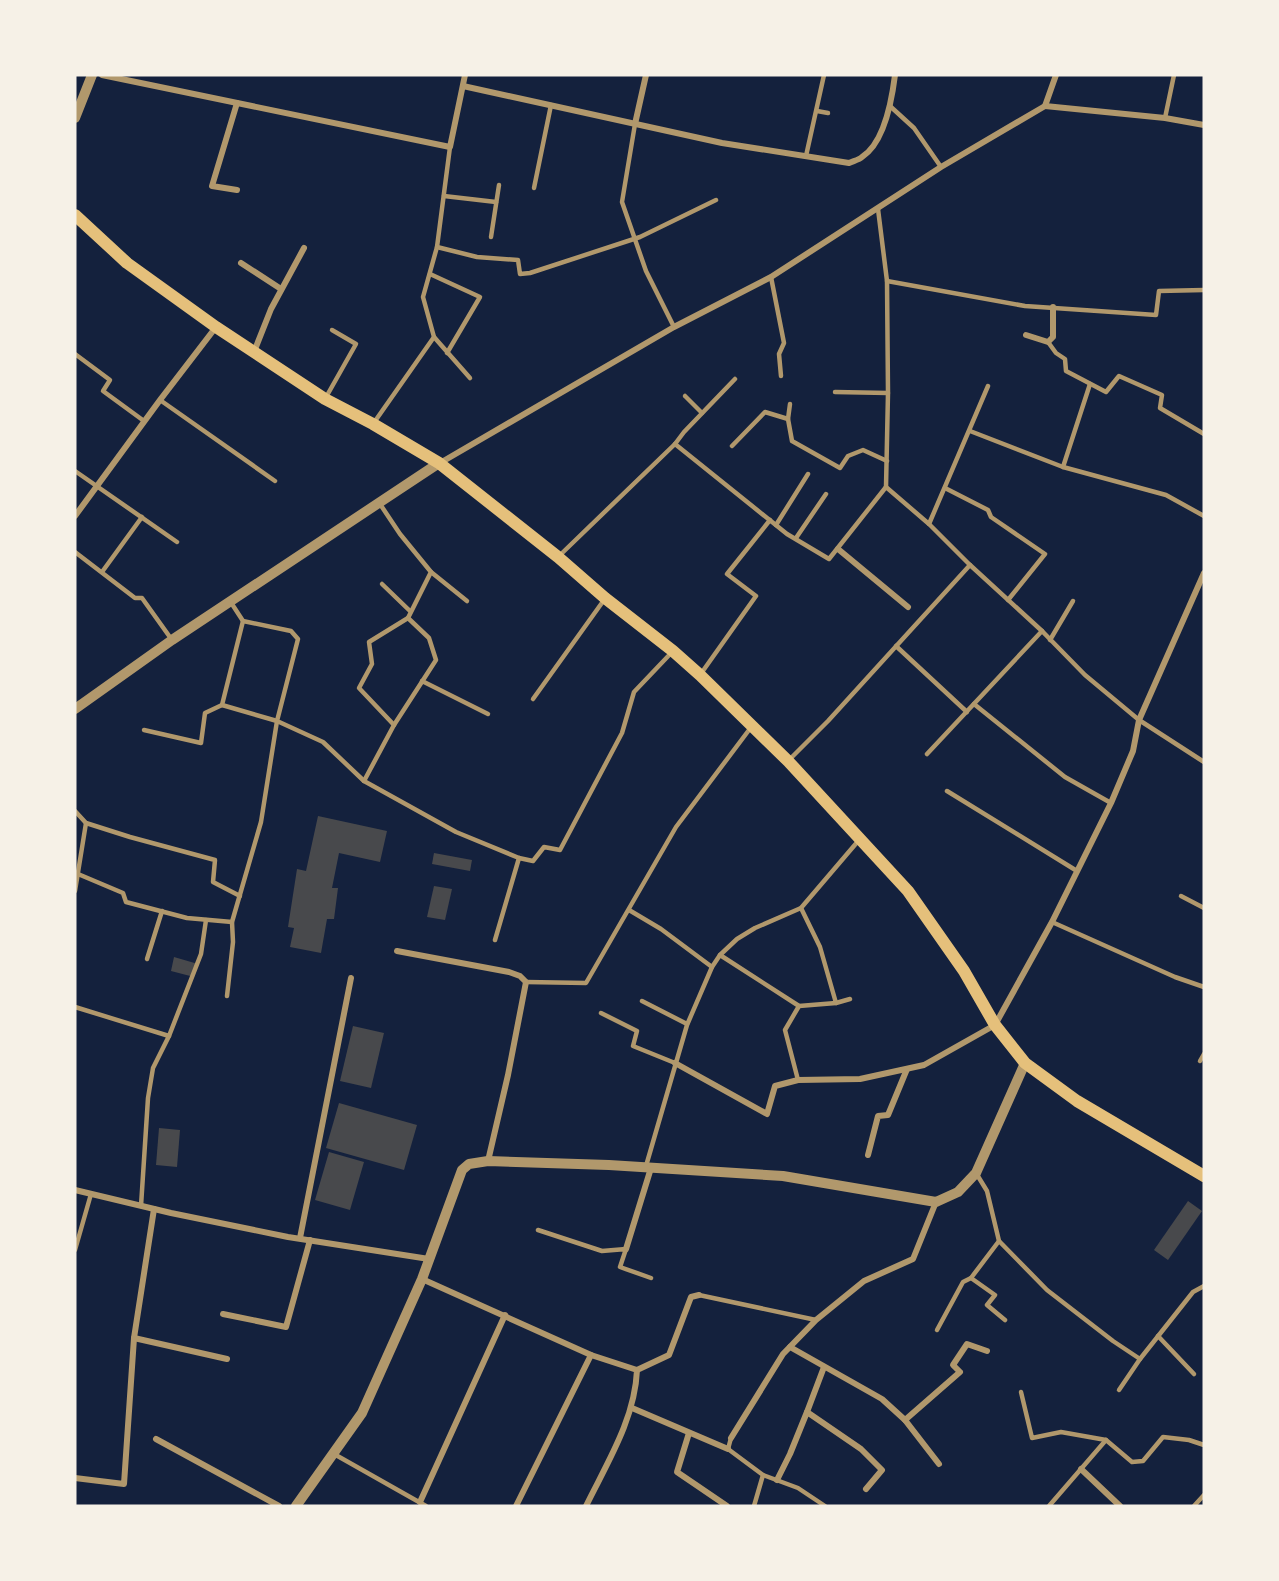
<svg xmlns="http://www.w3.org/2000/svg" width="1279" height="1581" font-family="Overpass,sans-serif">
<rect width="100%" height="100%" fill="#14213d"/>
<!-- building -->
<g fill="#48494c">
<polygon points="318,816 387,831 380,862 339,853 332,888 338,888 334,919 327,919 321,953 290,947 294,928 288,927 297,869 306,871"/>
<polygon points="434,853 472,860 470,871 432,864"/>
<polygon points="434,886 452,889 445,920 427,917"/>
<polygon points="174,957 198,964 194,977 171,971"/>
<polygon points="353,1026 384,1033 371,1088 340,1081"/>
<polygon points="339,1103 417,1125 404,1170 326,1148"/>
<polygon points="159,1128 180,1130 177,1167 156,1165"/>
<polygon points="329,1152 364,1162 350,1210 315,1200"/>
<polygon points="1188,1201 1202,1211 1168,1260 1154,1250"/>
</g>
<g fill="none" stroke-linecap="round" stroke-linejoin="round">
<!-- service -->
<g stroke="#b1986c" stroke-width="4.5">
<polyline points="891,107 914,128 941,167"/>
<polyline points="817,111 828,113"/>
<polyline points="1165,118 1174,75"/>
<polyline points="635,124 622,202 646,271 674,327"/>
<polyline points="806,156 824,75"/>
<polyline points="534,188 551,105"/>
<polyline points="444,196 496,202"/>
<polyline points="491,237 499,185"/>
<polyline points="437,247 477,257 518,260 520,274 530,273 640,237 716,200"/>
<polyline points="430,274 480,297 447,353"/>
<polyline points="771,277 784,343 779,354 781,376"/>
<polyline points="887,281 1025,306 1156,315 1159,291 1204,290"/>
<polyline points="434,337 470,378"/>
<polyline points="1048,342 1056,353 1065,359 1066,371 1106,392 1119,376 1162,395 1160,408 1204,434"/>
<polyline points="75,354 110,380 103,391 144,421"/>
<polyline points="835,392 888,393"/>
<polyline points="685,396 702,413"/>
<polyline points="325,399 356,344 332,330"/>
<polyline points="160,400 275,481"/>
<polyline points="788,419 790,404"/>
<polyline points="373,424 434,337 423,297 437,247 450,147"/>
<polyline points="970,431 1063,467 1166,495 1204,516"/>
<polyline points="675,444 787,534 829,559 886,487 888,393 887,281 878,209"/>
<polyline points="732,446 765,412 788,419 792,441 840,468 848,456 863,450 887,461"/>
<polyline points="1063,467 1090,384"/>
<polyline points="75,471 177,542"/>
<polyline points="886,487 929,524 970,565 1042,631 1085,675 1139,720 1204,762"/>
<polyline points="945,488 988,510 991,517 1045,554 1008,600"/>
<polyline points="929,524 988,386"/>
<polyline points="776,525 808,474"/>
<polyline points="796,538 826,494"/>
<polyline points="75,552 135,598 142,598 172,640"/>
<polyline points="558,557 675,444 684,432 735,379"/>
<polyline points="102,572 142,517"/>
<polyline points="431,572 467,601"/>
<polyline points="382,584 410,611"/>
<polyline points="230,601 243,621 291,631 298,639 277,721 323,742 364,781 456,832 519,858 533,861 544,847 560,850 622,733 634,692 673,651"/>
<polyline points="1050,640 1073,601"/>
<polyline points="896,646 967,712"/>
<polyline points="700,675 756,596 727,574 770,520"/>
<polyline points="422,681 488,714"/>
<polyline points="533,699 604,600"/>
<polyline points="974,704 1065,777 1111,803"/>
<polyline points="394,725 359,688 372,664 369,642 408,618"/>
<polyline points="144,730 201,743 205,713 222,705"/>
<polyline points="927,754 1042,631"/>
<polyline points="790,759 828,721 970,565"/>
<polyline points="364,781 394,725 436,660 429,638 408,618 431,572 400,534 380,504"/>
<polyline points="947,791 1077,871"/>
<polyline points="75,811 86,823 130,837 215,860 213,882 240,896"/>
<polyline points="78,874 123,893 126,902 187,918 232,922"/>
<polyline points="75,891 86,823"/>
<polyline points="1181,896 1204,908"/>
<polyline points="801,908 820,947 836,1003"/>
<polyline points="629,910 661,929 712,967"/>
<polyline points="1052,922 1175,977 1204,987"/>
<polyline points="495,940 519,858"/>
<polyline points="720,955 799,1006 836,1003 850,999"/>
<polyline points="147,959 162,911"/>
<polyline points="526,982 586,983 676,827 752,726"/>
<polyline points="227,996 233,942 232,922 261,822 277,721 222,705 243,621"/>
<polyline points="642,1001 687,1024"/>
<polyline points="75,1007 169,1036 153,1068 148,1098 141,1206"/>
<polyline points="601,1013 637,1031 633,1046 675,1063"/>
<polyline points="169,1036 201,954 206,920"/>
<polyline points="1200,1061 1204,1054"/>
<polyline points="798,1080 785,1030 799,1006"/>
<polyline points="646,1166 687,1025 712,967 720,955 737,939 755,928 801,908 859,840"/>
<polyline points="976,1173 987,1191 999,1241 971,1278 995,1295 987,1305 1005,1320"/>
<polyline points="538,1230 602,1251 626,1249 620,1267 651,1278"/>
<polyline points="999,1241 1047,1290 1113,1341 1140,1359"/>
<polyline points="75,1250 91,1194"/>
<polyline points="699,1295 816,1320"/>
<polyline points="937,1330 963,1282 971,1278"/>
<polyline points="1158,1336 1194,1374"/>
<polyline points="1119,1390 1140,1359 1193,1292 1204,1286"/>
<polyline points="1021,1392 1032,1438 1061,1432 1106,1440 1132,1462 1143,1461 1163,1437 1189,1440 1204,1445"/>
<polyline points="731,1438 728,1449 763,1475 754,1506"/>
<polyline points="334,1454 426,1506"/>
<polyline points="763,1475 798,1488 825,1506"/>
<polyline points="1049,1506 1106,1440"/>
<polyline points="1194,1506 1204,1495"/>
</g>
<!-- minor -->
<g stroke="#b1986c" stroke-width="6">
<polyline points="102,75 450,147 465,75"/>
<path d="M463 86 722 143 849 163C853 161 859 160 862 157 884 143 892 99 895 75"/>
<polyline points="1045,106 1165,118 1204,125"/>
<polyline points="635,124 646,75"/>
<polyline points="237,190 212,186 237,103"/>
<polyline points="241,263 281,289"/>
<polyline points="1026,335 1048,342 1053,337 1053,307"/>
<polyline points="254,352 271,309 304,248"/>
<polyline points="440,463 674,327 771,277 941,167 1045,106 1056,75"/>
<polyline points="75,516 160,400 216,327"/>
<polyline points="838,549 908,607"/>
<polyline points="397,951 509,972 520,976 526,982 508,1075 488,1161"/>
<polyline points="675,1063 767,1114 775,1086 798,1080 860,1079 924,1065 995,1025 1052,922 1111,803 1133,751 1139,720 1204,573"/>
<polyline points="868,1155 878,1116 888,1115 907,1069"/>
<polyline points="75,1190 171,1213 288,1237 429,1259"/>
<polyline points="300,1238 351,978"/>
<polyline points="626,1249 651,1168"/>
<path d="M422 1279 591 1355 637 1370C635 1419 607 1463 586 1506"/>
<polyline points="223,1314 286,1327 310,1240"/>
<polyline points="134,1338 227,1359"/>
<polyline points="790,1347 882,1399 905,1420 939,1464"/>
<polyline points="637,1370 669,1355 691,1297 699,1295"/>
<polyline points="632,1408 728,1449"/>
<polyline points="807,1412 824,1367"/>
<polyline points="905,1420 960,1372 953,1365 967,1344 987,1351"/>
<polyline points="689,1433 677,1472 727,1506"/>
<polyline points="731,1438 783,1354 816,1320 864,1281 913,1259 936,1202"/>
<polyline points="156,1439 279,1506"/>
<polyline points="1081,1469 1120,1506"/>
<polyline points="75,1478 124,1484 134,1338 154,1209"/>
<polyline points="777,1480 790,1454 807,1412 861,1449 882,1470 866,1489"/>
<polyline points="420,1502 505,1315"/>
<polyline points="516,1506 591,1355"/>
</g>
<!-- tertiary -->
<g stroke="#b1986c" stroke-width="10">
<polyline points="75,118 92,75"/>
<polyline points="75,709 172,640 439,463"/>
<polyline points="296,1506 362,1413 422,1279 462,1170 469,1164 488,1161 609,1165 783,1176 936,1202 958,1192 976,1173 1025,1063"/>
</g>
<!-- secondary -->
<polyline stroke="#e5c07b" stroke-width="12" points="75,215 127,263 216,327 325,399 373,424 439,463 558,557 605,598 673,651 700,675 788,761 908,891 964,971 995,1025 1025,1063 1077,1101 1204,1176"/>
</g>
<!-- border -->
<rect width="1279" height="1581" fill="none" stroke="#f6f1e7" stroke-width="153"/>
</svg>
